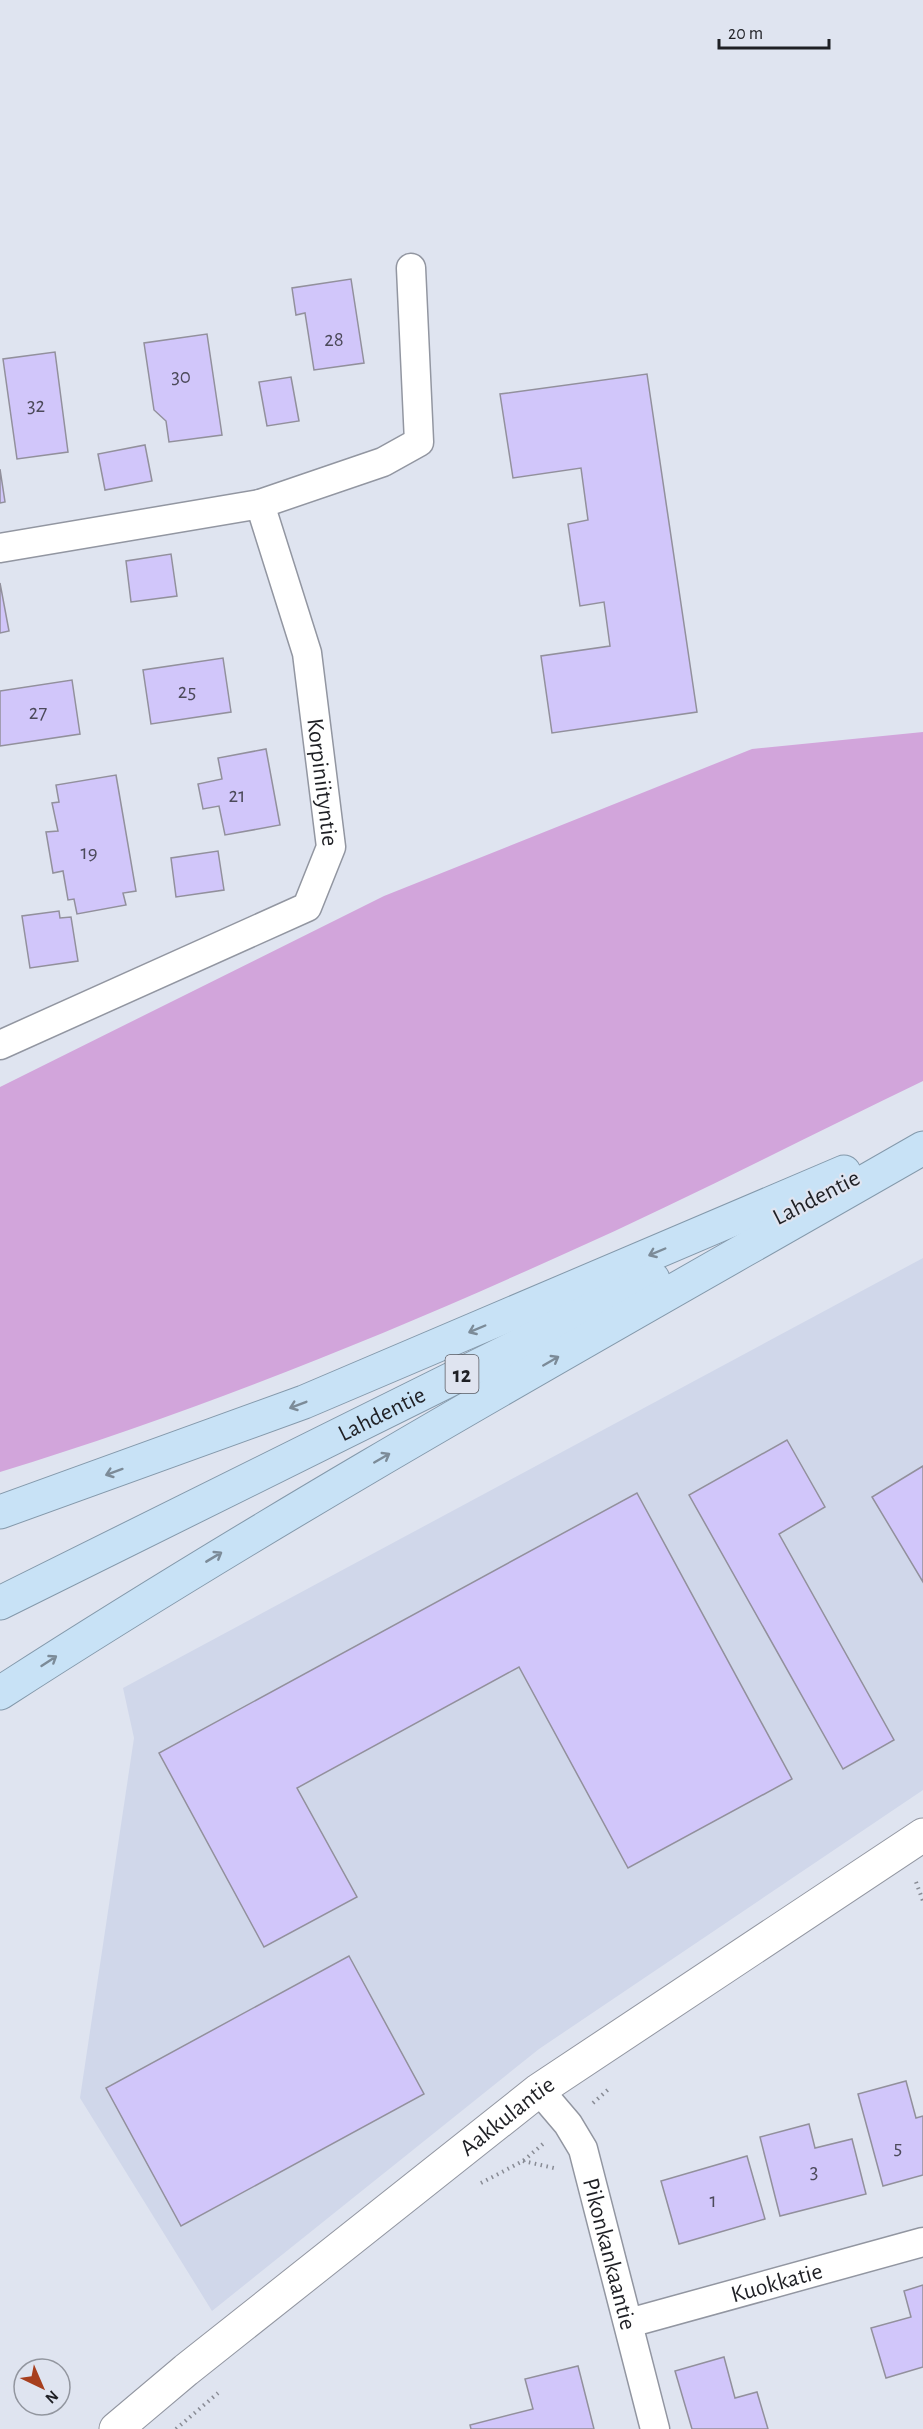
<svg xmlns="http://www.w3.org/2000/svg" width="923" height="2429" font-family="'Alegreya Sans',sans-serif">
<rect width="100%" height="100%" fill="#dfe4f0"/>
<!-- built -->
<polygon fill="#d0d7ea" points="923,1258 923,1790 539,2049 212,2311 80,2098 134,1738 123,1688"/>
<!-- green -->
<path fill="#d2a5db" d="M923 732V1081C804 1138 685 1200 564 1254 381 1337 193 1413 0 1472V1087L384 896 752 749Z"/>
<!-- building -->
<g fill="#d1c6fa" stroke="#92909c" stroke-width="1.5">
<polygon points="351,279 364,363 314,370 305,313 296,315 292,288"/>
<polygon points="207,334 222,435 169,442 166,421 154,410 144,343"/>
<polygon points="55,352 68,452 17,459 3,359"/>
<polygon points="647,374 697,712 552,733 541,656 610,646 604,602 580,606 568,524 588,520 581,468 513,478 500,394"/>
<polygon points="291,377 299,421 267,426 259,382"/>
<polygon points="145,445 152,481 105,490 98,454"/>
<polygon points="0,469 5,502 0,503"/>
<polygon points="171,554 177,596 131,602 126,561"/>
<polygon points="0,583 9,631 0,633"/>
<polygon points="223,658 231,712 151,724 143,670"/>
<polygon points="72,680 80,734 0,746 0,691"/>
<polygon points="266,749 280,825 225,835 219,806 203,809 198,784 222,779 218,758"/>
<polygon points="116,775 136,891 123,893 126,905 77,914 74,899 68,900 63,871 53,873 46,832 58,831 52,803 59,802 56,785"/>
<polygon points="218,851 224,890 176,897 171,858"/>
<polygon points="59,911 60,918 71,917 78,961 30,968 22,916"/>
<polygon points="787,1440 825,1507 779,1534 894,1740 843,1769 689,1495"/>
<polygon points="923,1466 923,1582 872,1497"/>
<polygon points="637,1493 792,1779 628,1868 519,1667 297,1788 357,1897 264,1947 159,1753"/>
<polygon points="349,1956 424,2094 181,2226 106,2088"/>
<polygon points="906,2081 916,2118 923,2116 923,2175 883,2186 858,2094"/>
<polygon points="809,2124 815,2148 852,2139 866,2194 780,2216 760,2137"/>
<polygon points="747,2156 765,2219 679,2244 661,2181"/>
<polygon points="923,2285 923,2367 886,2378 871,2328 911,2317 904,2291"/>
<polygon points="724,2357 735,2398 757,2392 768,2429 692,2429 675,2371"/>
<polygon points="578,2366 594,2429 471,2429 470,2425 533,2409 525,2379"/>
</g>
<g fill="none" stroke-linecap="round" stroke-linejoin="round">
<defs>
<g id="minor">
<polyline points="260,504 383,462 419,442 411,268"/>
<path id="s1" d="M0 548 260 504 307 653 331 847 307 907 0 1045"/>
<path id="s2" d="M539 2090 568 2124 583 2149 655 2429"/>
<path id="s3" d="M629 2323 923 2242"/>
</g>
<g id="tertiary">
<path id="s4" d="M116 2429 186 2370 539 2090 923 1835"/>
</g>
<g id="trunk">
<polyline points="0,1512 304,1402 844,1172"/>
<path id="s5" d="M0 1603 653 1279"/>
<path d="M0 1693C300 1499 613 1326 923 1148"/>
</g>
</defs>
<!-- minor casing -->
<use href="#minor" stroke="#9296a1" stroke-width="31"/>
<!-- tertiary casing -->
<use href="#tertiary" stroke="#9296a1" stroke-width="35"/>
<!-- trunk casing -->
<use href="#trunk" stroke="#8499ab" stroke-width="35"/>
<!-- path -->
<g stroke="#888b94" stroke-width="4" stroke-dasharray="1.5 4.5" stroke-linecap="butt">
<polyline points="916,1882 923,1901"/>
<polyline points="593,2103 610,2088"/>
<polyline points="523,2161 554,2168"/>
<polyline points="481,2183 523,2161 543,2144"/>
<polyline points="176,2429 218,2393"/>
</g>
<!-- minor -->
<use href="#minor" stroke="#fff" stroke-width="28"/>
<!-- tertiary -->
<use href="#tertiary" stroke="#fff" stroke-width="33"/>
<!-- trunk -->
<use href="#trunk" stroke="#c8e2f6" stroke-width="33"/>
</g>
<!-- one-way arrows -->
<defs><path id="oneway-shaft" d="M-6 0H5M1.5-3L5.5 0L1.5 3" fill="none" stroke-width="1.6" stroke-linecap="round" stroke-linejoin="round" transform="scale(1.5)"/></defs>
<g stroke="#7c8b98">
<use href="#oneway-shaft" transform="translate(657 1252) rotate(157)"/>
<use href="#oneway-shaft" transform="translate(477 1329) rotate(157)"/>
<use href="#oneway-shaft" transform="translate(551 1361) rotate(-30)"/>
<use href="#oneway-shaft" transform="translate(298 1405) rotate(159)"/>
<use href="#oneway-shaft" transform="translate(382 1458) rotate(-30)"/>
<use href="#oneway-shaft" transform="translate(114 1472) rotate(160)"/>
<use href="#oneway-shaft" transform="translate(214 1557) rotate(-31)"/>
<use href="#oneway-shaft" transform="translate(49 1661) rotate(-33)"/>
</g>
<g text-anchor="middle" stroke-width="4.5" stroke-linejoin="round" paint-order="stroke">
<!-- number labels -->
<g font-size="21" fill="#4c4a5a">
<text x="334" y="346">28</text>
<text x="181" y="383">30</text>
<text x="36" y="412">32</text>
<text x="187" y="698">25</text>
<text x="38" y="719">27</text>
<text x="237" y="802">21</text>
<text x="89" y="859">19</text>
<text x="898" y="2154">5</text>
<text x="814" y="2178">3</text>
<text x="713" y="2207">1</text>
</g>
<!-- shield labels -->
<rect fill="#dfe4f0" stroke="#595b62" stroke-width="1.5" x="445.5" y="1355" width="33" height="38" rx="4.5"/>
<g font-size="22" font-weight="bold" fill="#1f2025">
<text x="462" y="1382">12</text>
</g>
<!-- street labels -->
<g font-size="24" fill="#1f2025" stroke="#dfe4f0">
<text dy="8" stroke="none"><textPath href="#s1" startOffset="550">Korpiniityntie</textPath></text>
<text transform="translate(816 1197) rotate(-27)" y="8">Lahdentie</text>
<text dy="8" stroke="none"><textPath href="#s5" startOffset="426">Lahdentie</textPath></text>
<text dy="8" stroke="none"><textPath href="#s4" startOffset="501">Aakkulantie</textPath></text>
<text dy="8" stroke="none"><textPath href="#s2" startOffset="182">Pikonkankaantie</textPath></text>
<text dy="8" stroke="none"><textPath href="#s3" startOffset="153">Kuokkatie</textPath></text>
</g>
</g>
<!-- north arrow -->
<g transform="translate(42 2387) rotate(136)"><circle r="28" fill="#dfe4f0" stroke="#92969f" stroke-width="1.5"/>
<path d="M0-4.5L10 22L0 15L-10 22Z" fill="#a73f1e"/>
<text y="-9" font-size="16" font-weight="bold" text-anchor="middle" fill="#1f2025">N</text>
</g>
<!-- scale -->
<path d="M719 39v9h110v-9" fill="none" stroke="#1f2025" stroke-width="3"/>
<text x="728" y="39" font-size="18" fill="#1f2025" stroke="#dfe4f0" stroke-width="4.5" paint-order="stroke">20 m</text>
</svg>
